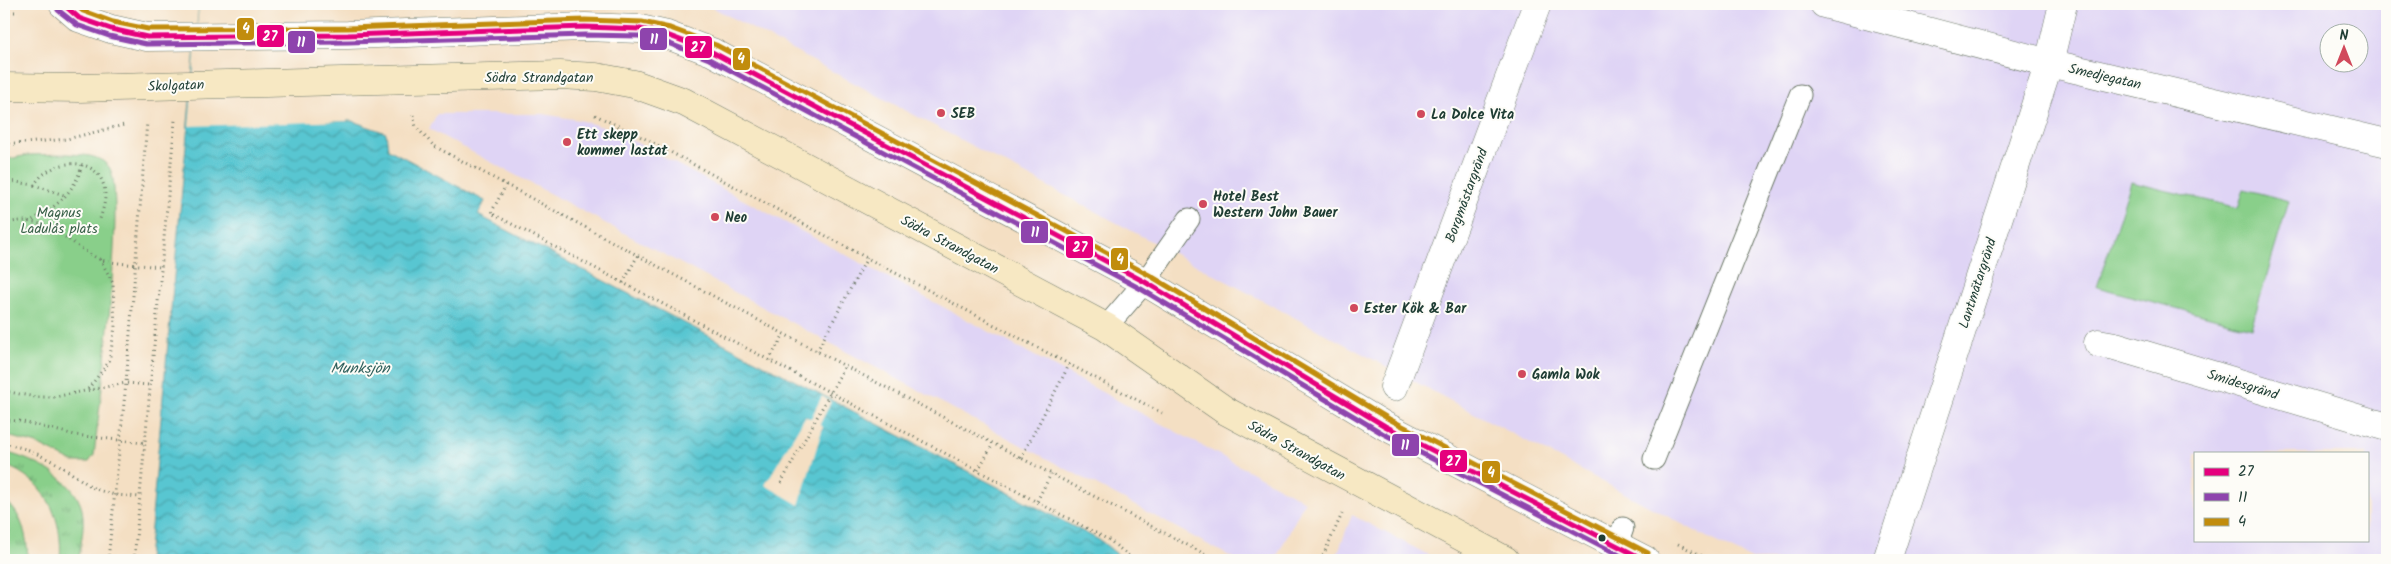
<svg xmlns="http://www.w3.org/2000/svg" width="2391" height="564" font-family="Kalam,sans-serif">
<defs>
<pattern id="grass-tufts" width="24" height="20" patternUnits="userSpaceOnUse" patternTransform="scale(1.25)"><rect width="24" height="20" fill="#89cf8a"/><path d="M3 7l-1-3M5 7V3M7 7l1-3M15 17l-1-3M17 17v-4M19 17l1-3" fill="none" stroke="#6fa972"/></pattern>
<pattern id="water-waves" width="16" height="10" patternUnits="userSpaceOnUse" patternTransform="scale(1.25)"><rect width="16" height="10" fill="#59c6d1"/><path d="M0 5q4-4 8 0t8 0" fill="none" stroke="#49a2aa"/></pattern>
</defs>
<rect width="100%" height="100%" fill="#fdfcf7"/>
<filter id="ink" filterUnits="userSpaceOnUse"><feTurbulence type="fractalNoise" baseFrequency=".02" numOctaves="2"/><feDisplacementMap in="SourceGraphic" scale="10" xChannelSelector="R" yChannelSelector="G"/><feConvolveMatrix kernelMatrix="1 2 1 2 8 2 1 2 1" color-interpolation-filters="sRGB"/></filter>
<filter id="wash" filterUnits="userSpaceOnUse"><feTurbulence type="fractalNoise" baseFrequency=".0096" numOctaves="4" result="noise"/><feDisplacementMap in="SourceGraphic" scale="20" xChannelSelector="R" yChannelSelector="G"/><feGaussianBlur stdDeviation="1.12" result="paint"/><feColorMatrix in="noise" values="0 0 0 0 0 0 0 0 0 0 0 0 0 0 0 0 0 1.4 0 .05"/><feComposite in="paint" operator="in"/></filter>
<g filter="url(#wash)">
<rect width="100%" height="100%" fill="#f4dfc3"/>
<!-- built -->
<g fill="#dfd4f5" fill-rule="evenodd">
<path d="M706 4H2387V560H1754L1712 540ZM2328 32H2358V62H2328ZM2195 453H2367V540H2195Z"/>
<polygon points="437,114 543,114 579,120 613,130 1305,501 1275,560 1237,560 429,129"/>
<polygon points="1352,515 1438,560 1335,560"/>
</g>
<!-- grass -->
<g fill="url(#grass-tufts)" stroke="#54865f">
<path d="M4 452C33 459 82 481 83 517 84 531 80 546 79 560H60C64 518 45 479 4 465Z"/>
<path d="M4 499C23 515 27 536 28 560H4Z"/>
</g>
<!-- park -->
<g fill="#89cf8a" stroke="#54865f">
<path d="M67 154C81 155 99 154 109 167 127 192 99 413 94 455L89 462H73L37 444 4 435V160L28 155Z"/>
<polygon points="2131,182 2238,208 2244,189 2289,201 2251,328 2097,287"/>
</g>
<!-- water -->
<polygon fill="url(#water-waves)" stroke="#3c8282" points="199,4 318,121 352,121 386,133 388,149 485,201 478,215 1101,541 1124,560 148,560"/>
<!-- pier -->
<g fill="#f4dfc3">
<polygon points="199,4 319,4 321,119 347,119 347,121 189,126"/>
<polygon points="822,396 831,402 820,424 823,427 799,505 765,485 805,417 811,418"/>
</g>
</g>
<g filter="url(#ink)">
<g fill="none" stroke-linecap="round" stroke-linejoin="round">
<defs>
<g id="lane">
<polyline points="1106,327 1145,282 1189,219"/>
<polyline points="1654,459 1800,95"/>
<polyline points="1617,545 1623,528"/>
</g>
<g id="street">
<polyline points="63,4 79,18 111,29 147,37 348,35 585,27 640,29 667,35 712,52 1145,282 1385,426 1645,560"/>
<polyline points="1824,4 2049,63 2387,143"/>
<polyline points="2098,343 2115,346 2387,427"/>
<polyline points="1394,387 1537,4"/>
<polyline points="1887,560 2049,63 2063,4"/>
</g>
<polyline id="secondary" points="4,87 79,88 560,75 596,77 634,84 684,102 1106,327 1226,411 1505,560"/>
</defs>
<!-- lane casing -->
<use href="#lane" stroke="#6a7666" stroke-width="23"/>
<!-- street casing -->
<use href="#street" stroke="#6a7666" stroke-width="29"/>
<!-- secondary casing -->
<use href="#secondary" stroke="#6a7666" stroke-width="29"/>
<!-- path -->
<g stroke="#6a7666" stroke-width="3" stroke-dasharray="1 4" stroke-linecap="butt">
<polyline points="4,12 18,12"/>
<polyline points="413,115 416,127 434,146 784,334 1216,560"/>
<polyline points="595,115 650,141 867,258 1162,413"/>
<polyline points="4,145 67,139 124,125"/>
<path d="M4 180 34 185C53 155 105 155 105 196 105 204 102 212 100 219"/>
<polyline points="34,185 64,195"/>
<polyline points="506,185 491,213 1109,540 1134,560"/>
<path d="M28 222C53 210 75 193 82 165"/>
<path d="M4 224C46 211 68 244 99 259 111 264 146 265 160 267"/>
<polyline points="623,283 638,255"/>
<polyline points="817,351 867,258"/>
<polyline points="769,360 784,334"/>
<polyline points="88,389 109,362 115,327 113,283 100,259"/>
<polyline points="4,391 35,397 54,397 126,383 149,385"/>
<polyline points="4,420 19,421 75,435 144,443"/>
<polyline points="4,443 29,450 56,463 95,489 115,495 139,497"/>
<polyline points="1021,458 1070,363"/>
<polyline points="978,470 993,444"/>
<polyline points="781,483 845,366"/>
<polyline points="1037,501 1051,474"/>
<polyline points="1678,544 1710,560"/>
<polyline points="108,560 126,383 147,122"/>
<polyline points="134,560 175,120"/>
<polyline points="1321,560 1342,514"/>
</g>
<!-- lane -->
<use href="#lane" stroke="#fff" stroke-width="21"/>
<!-- street -->
<use href="#street" stroke="#fff" stroke-width="28"/>
<!-- secondary -->
<use href="#secondary" stroke="#f7e8c3" stroke-width="28"/>
<defs>
<polyline id="bus-1" points="63,4 79,18 111,29 147,37 348,35 585,27 640,29 667,35 712,52 1145,282 1385,426 1645,560"/>
<polyline id="bus-2" points="58,10 77,25 109,36 146,44 348,42 585,35 639,36 665,42 709,59 1141,289 1382,433 1629,560"/>
<polyline id="bus-3" points="74,4 83,11 113,22 148,29 348,28 585,20 642,22 670,28 716,45 1149,275 1389,419 1648,553"/>
</defs>
<!-- bus-1 casing -->
<use href="#bus-1" stroke="#fdfcf7" stroke-width="9"/>
<!-- bus-2 casing -->
<use href="#bus-2" stroke="#fdfcf7" stroke-width="9"/>
<!-- bus-3 casing -->
<use href="#bus-3" stroke="#fdfcf7" stroke-width="9"/>
<!-- bus-1 -->
<use href="#bus-1" stroke="#e5007d" stroke-width="5"/>
<!-- bus-2 -->
<use href="#bus-2" stroke="#8e44ad" stroke-width="5"/>
<!-- bus-3 -->
<use href="#bus-3" stroke="#c18c0d" stroke-width="5"/>
</g>
</g>
<!-- markers -->
<g fill="#d1495b" stroke="#fdfcf7" stroke-width="2">
<circle cx="941" cy="113" r="5"/>
<circle cx="1421" cy="114" r="5"/>
<circle cx="567" cy="142" r="5"/>
<circle cx="1203" cy="204" r="5"/>
<circle cx="715" cy="217" r="5"/>
<circle cx="1354" cy="308" r="5"/>
<circle cx="1522" cy="374" r="5"/>
</g>
<circle fill="#1f3d34" stroke="#fdfcf7" stroke-width="2" cx="1602" cy="538" r="4.5"/>
<g text-anchor="middle" stroke-width="4" stroke-linejoin="round" paint-order="stroke">
<!-- street labels -->
<g font-size="14" fill="#1f3d34" stroke="#fdfcf7">
<text transform="translate(2105 76) rotate(13)" y="5">Smedjegatan</text>
<text x="539" y="82">Södra Strandgatan</text>
<text transform="translate(176 85) rotate(-2)" y="5">Skolgatan</text>
<text transform="translate(1466 195) rotate(-70)" y="5">Borgmästargränd</text>
<text transform="translate(950 244) rotate(28)" y="5">Södra Strandgatan</text>
<text transform="translate(1977 283) rotate(-72)" y="5">Lantmätargränd</text>
<text transform="translate(2243 384) rotate(17)" y="5">Smidesgränd</text>
<text transform="translate(1297 450) rotate(29)" y="5">Södra Strandgatan</text>
</g>
<!-- poi labels -->
<g font-size="14" font-weight="bold" fill="#1f3d34" stroke="#fdfcf7" text-anchor="start">
<text x="951" y="118">SEB</text>
<text x="1431" y="119">La Dolce Vita</text>
<text x="577" y="139">Ett skepp<tspan x="577" dy="16">kommer lastat</tspan></text>
<text x="1213" y="201">Hotel Best<tspan x="1213" dy="16">Western John Bauer</tspan></text>
<text x="725" y="222">Neo</text>
<text x="1364" y="313">Ester Kök &amp; Bar</text>
<text x="1532" y="379">Gamla Wok</text>
</g>
<!-- park labels -->
<g font-size="14" fill="#3a624a" stroke="#fdfcf7">
<text x="59" y="217">Magnus<tspan x="59" dy="16">Ladulås plats</tspan></text>
</g>
<!-- water labels -->
<g font-size="15" font-style="italic" fill="#2e5f5b" stroke="#fdfcf7">
<text x="360" y="373">Munksjön</text>
</g>
</g>
<g stroke="#fdfcf7" stroke-width="2">
<rect x="236" y="17" width="19" height="24" rx="5" fill="#c18c0d"/>
<rect x="256" y="24" width="29" height="24" rx="5" fill="#e5007d"/>
<rect x="639" y="27" width="29" height="24" rx="5" fill="#8e44ad"/>
<rect x="287" y="30" width="29" height="24" rx="5" fill="#8e44ad"/>
<rect x="684" y="35" width="29" height="24" rx="5" fill="#e5007d"/>
<rect x="732" y="47" width="19" height="24" rx="5" fill="#c18c0d"/>
<rect x="1020" y="220" width="29" height="24" rx="5" fill="#8e44ad"/>
<rect x="1065" y="235" width="29" height="24" rx="5" fill="#e5007d"/>
<rect x="1110" y="247" width="19" height="24" rx="5" fill="#c18c0d"/>
<rect x="1391" y="433" width="29" height="24" rx="5" fill="#8e44ad"/>
<rect x="1439" y="449" width="29" height="24" rx="5" fill="#e5007d"/>
<rect x="1481" y="460" width="20" height="24" rx="5" fill="#c18c0d"/>
</g>
<g font-size="14" text-anchor="middle" font-weight="bold" fill="#fff">
<text x="246" y="33">4</text>
<text x="270" y="41">27</text>
<text x="654" y="44">11</text>
<text x="301" y="47">11</text>
<text x="698" y="52">27</text>
<text x="741" y="63">4</text>
<text x="1035" y="237">11</text>
<text x="1080" y="252">27</text>
<text x="1120" y="264">4</text>
<text x="1405" y="450">11</text>
<text x="1453" y="466">27</text>
<text x="1491" y="477">4</text>
</g>
<!-- margin -->
<rect width="2391" height="564" fill="none" stroke="#fdfcf7" stroke-width="20"/>
<!-- legend -->
<rect x="2194" y="452" width="175" height="90" fill="#fdfcf7" stroke="#a4b0a9"/>
<rect x="2204" y="468" width="25" height="8" fill="#e5007d" stroke="#a4b0a9"/>
<text x="2238" y="476" font-size="15" fill="#1f3d34">27</text>
<rect x="2204" y="493" width="25" height="8" fill="#8e44ad" stroke="#a4b0a9"/>
<text x="2238" y="502" font-size="15" fill="#1f3d34">11</text>
<rect x="2204" y="518" width="25" height="8" fill="#c18c0d" stroke="#a4b0a9"/>
<text x="2238" y="526" font-size="15" fill="#1f3d34">4</text>
<!-- north arrow -->
<g transform="translate(2344 48)"><circle r="24" fill="#fdfcf7" stroke="#a4b0a9"/>
<path d="M0-4L9 19L0 12L-9 19Z" fill="#d1495b"/>
<text y="-8" font-size="14" font-weight="bold" text-anchor="middle" fill="#1f3d34">N</text>
</g>
</svg>
